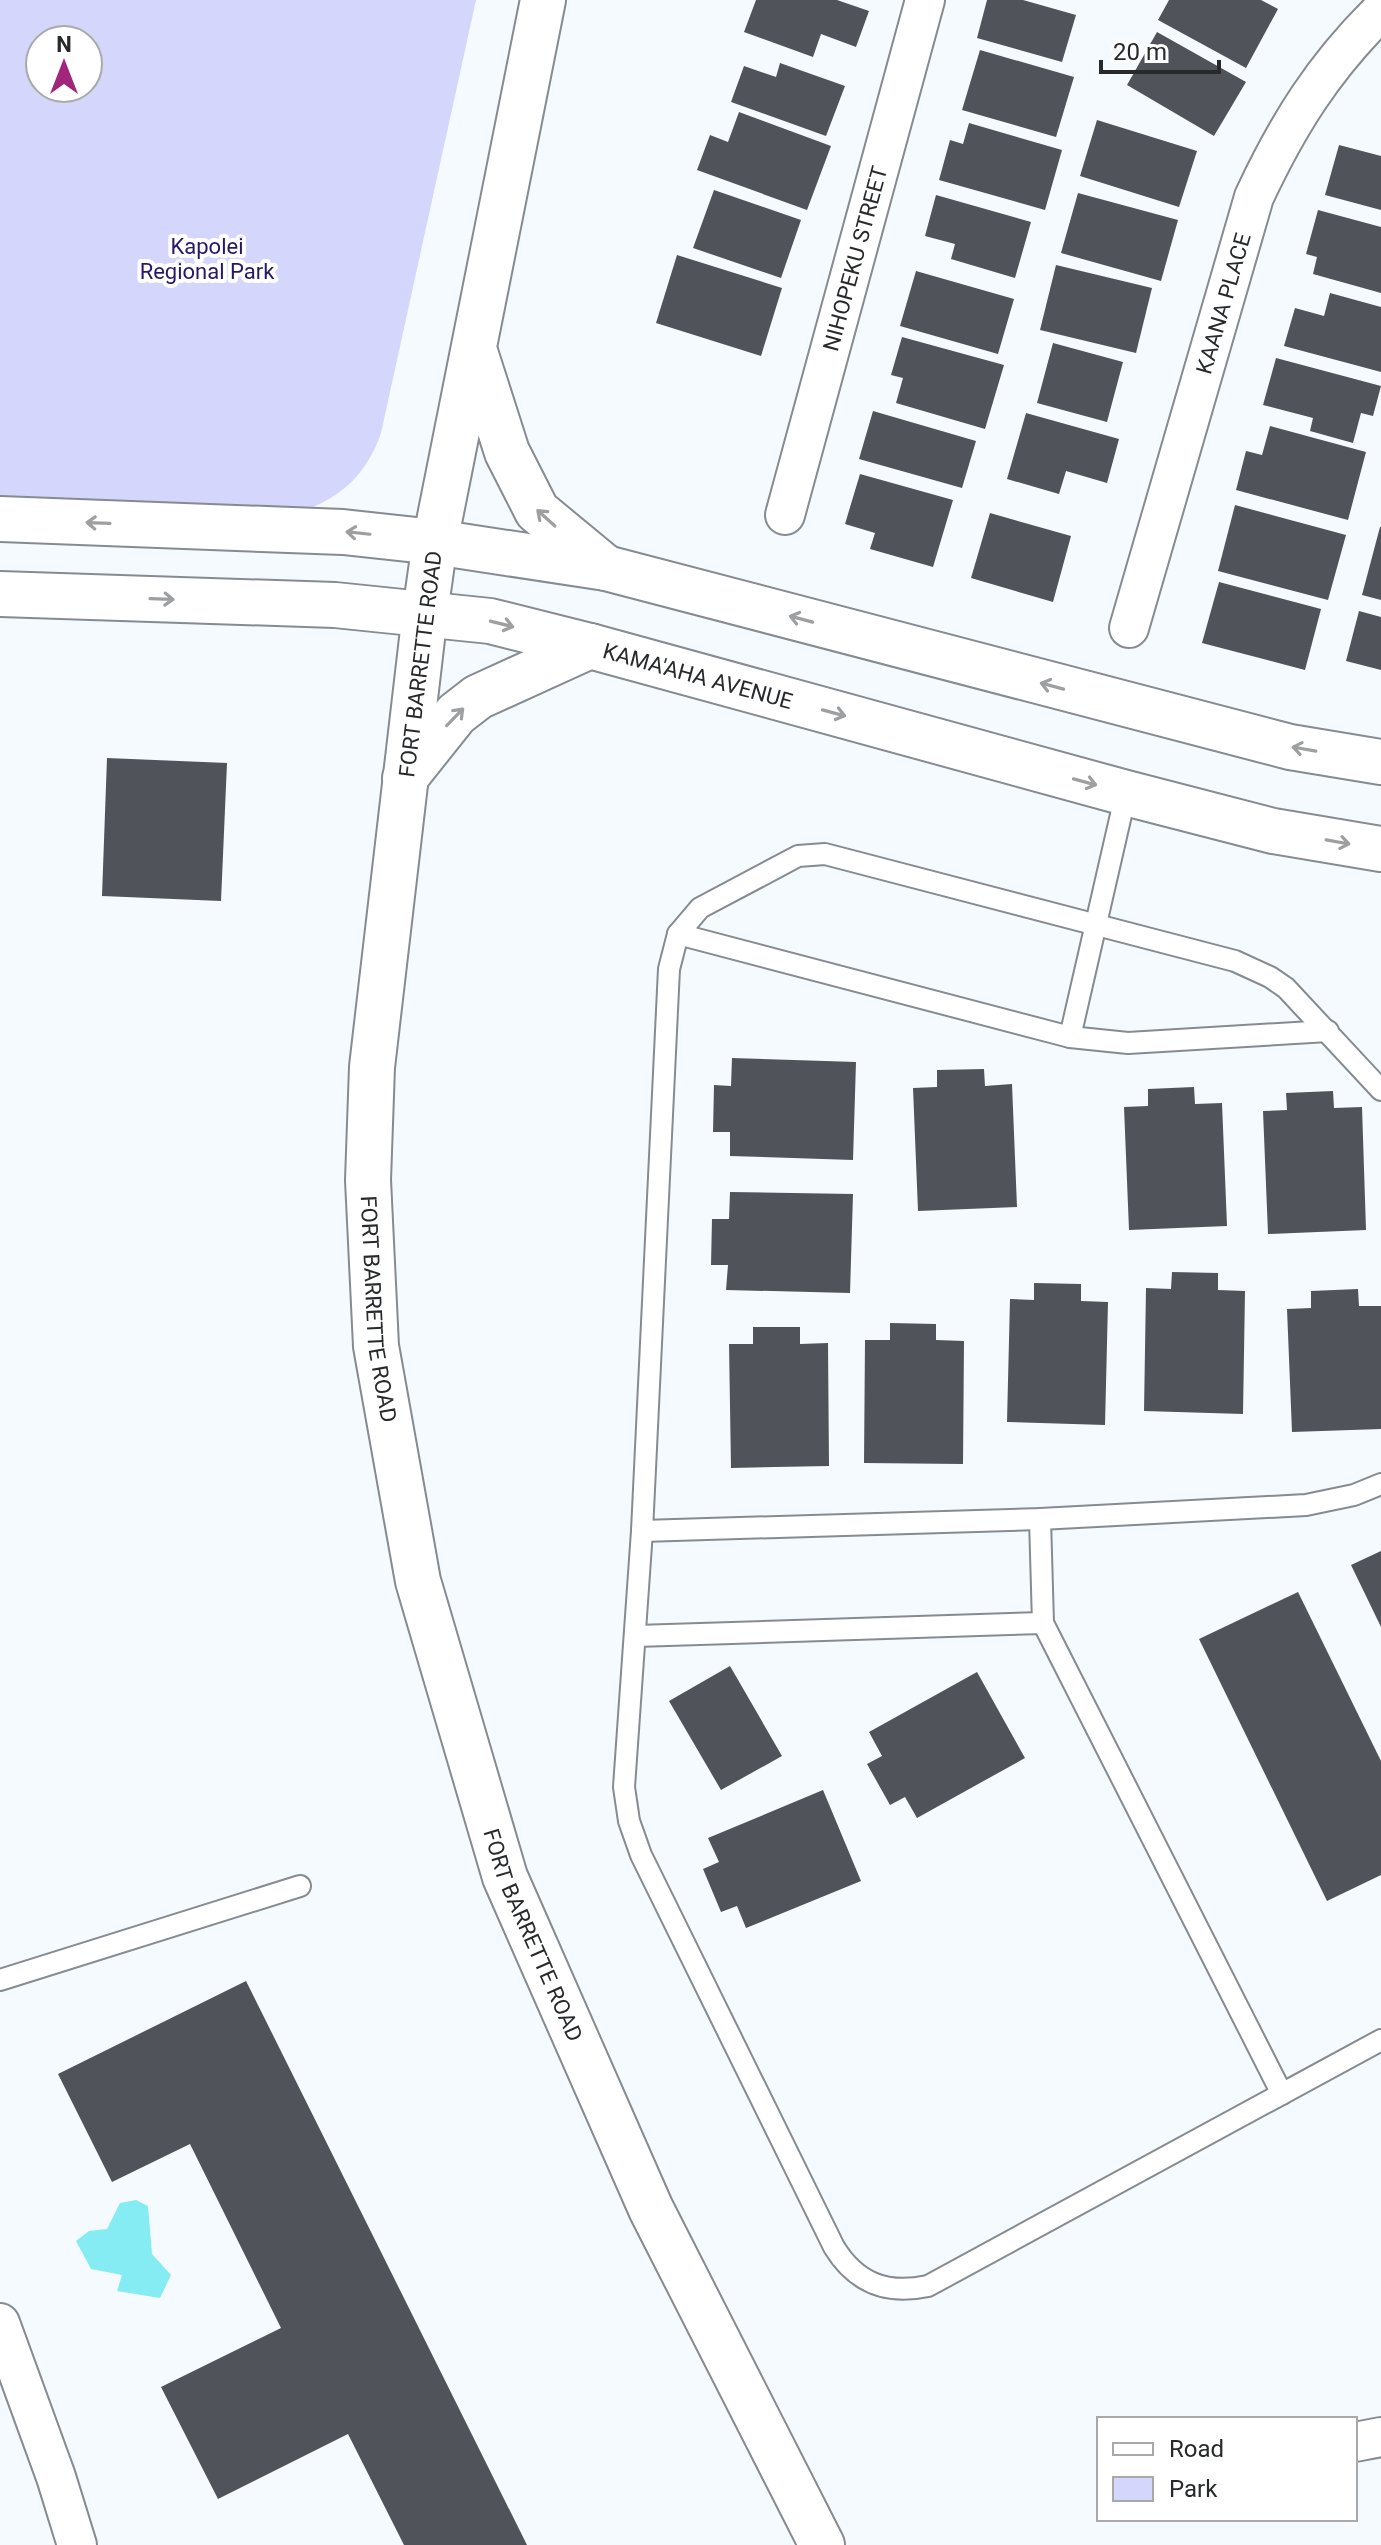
<svg xmlns="http://www.w3.org/2000/svg" width="1381" height="2545" font-family="Roboto,sans-serif">
<rect width="100%" height="100%" fill="#f5faff"/>
<!-- green -->
<path fill="#d4d6fb" fill-rule="evenodd" d="M0 0H476L381 433C367 473 342 498 302 511L0 501ZM40 40H88V88H40Z"/>
<!-- water -->
<polygon fill="#84ecf2" points="136,2200 148,2206 152,2254 171,2275 160,2298 117,2291 122,2275 91,2269 76,2241 89,2231 107,2229 120,2203"/>
<!-- building -->
<g fill="#50545a">
<polygon points="756,0 837,0 869,11 856,47 821,34 813,57 744,32"/>
<polygon points="987,0 1023,0 1076,15 1062,62 977,38"/>
<polygon points="1169,0 1261,0 1278,9 1246,68 1158,20"/>
<polygon points="1157,32 1246,82 1214,136 1127,85"/>
<polygon points="980,50 1074,77 1056,137 962,110"/>
<polygon points="780,63 845,86 826,136 731,102 744,66 776,77"/>
<polygon points="739,112 831,146 807,210 697,170 710,135 728,142"/>
<polygon points="1097,120 1197,151 1179,207 1080,176"/>
<polygon points="969,123 1062,150 1045,210 939,180 950,140 963,144"/>
<polygon points="1339,145 1381,156 1381,210 1325,195"/>
<polygon points="714,190 801,220 781,278 693,248"/>
<polygon points="1078,193 1178,220 1161,281 1061,253"/>
<polygon points="936,195 1031,222 1015,278 951,259 955,244 925,236"/>
<polygon points="1318,210 1381,227 1381,293 1313,274 1317,257 1306,254"/>
<polygon points="677,255 782,288 761,356 656,323"/>
<polygon points="1056,265 1152,288 1136,353 1040,330"/>
<polygon points="916,271 1014,299 998,354 900,326"/>
<polygon points="1330,293 1381,307 1381,372 1284,346 1295,308 1324,316"/>
<polygon points="902,337 1004,365 985,429 896,403 903,378 891,375"/>
<polygon points="1053,343 1123,362 1107,422 1037,403"/>
<polygon points="1276,358 1381,386 1373,416 1361,413 1353,443 1310,431 1313,418 1263,405"/>
<polygon points="873,411 976,441 962,488 859,459"/>
<polygon points="1026,413 1119,439 1107,483 1066,471 1059,494 1007,479"/>
<polygon points="1270,426 1366,452 1348,520 1236,490 1246,451 1262,455"/>
<polygon points="860,474 953,500 933,567 870,549 875,533 845,524"/>
<polygon points="1235,505 1346,535 1328,600 1218,571"/>
<polygon points="990,513 1071,536 1053,602 971,578"/>
<polygon points="1380,527 1381,527 1381,600 1362,595"/>
<polygon points="1219,582 1321,609 1305,670 1202,643"/>
<polygon points="1359,611 1381,617 1381,670 1346,661"/>
<polygon points="107,758 227,763 221,901 102,896"/>
<polygon points="732,1058 856,1062 853,1160 730,1156 730,1132 713,1132 714,1085 731,1086"/>
<polygon points="984,1069 985,1086 1012,1084 1017,1207 918,1211 913,1088 937,1087 937,1070"/>
<polygon points="1194,1087 1195,1104 1222,1103 1227,1226 1129,1230 1124,1107 1148,1106 1148,1089"/>
<polygon points="1333,1091 1334,1108 1362,1107 1366,1230 1268,1234 1263,1111 1287,1110 1286,1093"/>
<polygon points="730,1192 853,1194 850,1293 726,1290 728,1265 711,1265 712,1219 729,1219"/>
<polygon points="1172,1272 1218,1273 1218,1290 1245,1291 1243,1414 1144,1411 1146,1288 1171,1289"/>
<polygon points="1034,1283 1081,1284 1081,1301 1108,1302 1105,1425 1007,1422 1010,1299 1034,1300"/>
<polygon points="1358,1289 1359,1306 1381,1306 1381,1429 1292,1432 1287,1309 1311,1308 1311,1291"/>
<polygon points="890,1323 936,1324 936,1340 964,1341 963,1464 864,1463 865,1340 890,1340"/>
<polygon points="753,1327 800,1327 800,1344 828,1343 829,1466 731,1468 729,1344 753,1344"/>
<polygon points="1381,1551 1381,1627 1351,1565"/>
<polygon points="1298,1592 1381,1761 1381,1875 1327,1901 1199,1639"/>
<polygon points="730,1666 782,1756 721,1790 669,1701"/>
<polygon points="977,1672 1025,1758 917,1818 905,1797 890,1805 867,1764 882,1756 869,1732"/>
<polygon points="823,1790 861,1881 746,1928 737,1906 721,1912 703,1869 719,1862 708,1838"/>
<polygon points="246,1981 527,2545 404,2545 348,2434 218,2499 161,2387 281,2328 190,2144 112,2182 58,2074"/>
</g>
<g fill="none" stroke-linecap="round" stroke-linejoin="round">
<defs>
<g id="lane">
<polyline points="678,934 1070,1037 1128,1043 1328,1031"/>
<polyline points="1070,1037 1126,793"/>
<path d="M1381 1090 1286 988 1270 977 1235 961 825 854 798 856 700 908 678 934 669 969 642 1531 624 1787 629 1821 641 1855 834 2247C856 2283 886 2295 928 2286L1381 2040"/>
<polyline points="1040,1519 1043,1623"/>
<polyline points="642,1531 1040,1519 1306,1505 1354,1495 1381,1484"/>
<polyline points="636,1636 1043,1623 1282,2094"/>
<polyline points="0,1980 300,1886"/>
</g>
<g id="street">
<path id="s1" d="M785 515 925 0"/>
<path id="s2" d="M1129 628 1254 197C1288 124 1324 67 1381 11"/>
<polyline points="0,2323 56,2477 77,2545"/>
<polyline points="1355,2442 1381,2437"/>
</g>
<g id="secondary">
<path id="s3" d="M543 0 435 542 425 613 372 1067 368 1180 376 1346 418 1581 505 1877 651 2209 822 2545"/>
<polyline points="476,355 507,452 537,511 606,568"/>
<polyline points="0,519 343,532 435,542 606,568 1290,747 1381,762"/>
<path id="s4" d="M0 594 335 605 490 621 590 646 1126 793 1273 831 1381 849"/>
<polyline points="405,778 456,714 478,697 590,646"/>
</g>
</defs>
<!-- lane casing -->
<use href="#lane" stroke="#858b90" stroke-width="24"/>
<!-- street casing -->
<use href="#street" stroke="#858b90" stroke-width="42"/>
<!-- secondary casing -->
<use href="#secondary" stroke="#858b90" stroke-width="48"/>
<!-- lane -->
<use href="#lane" stroke="#fff" stroke-width="20"/>
<!-- street -->
<use href="#street" stroke="#fff" stroke-width="38"/>
<!-- secondary -->
<use href="#secondary" stroke="#fff" stroke-width="44"/>
</g>
<!-- one-way arrows -->
<defs><path id="oneway-shaft" d="M-6 0H5M1.5-3L5.5 0L1.5 3" fill="none" stroke-width="1.6" stroke-linecap="round" stroke-linejoin="round" transform="scale(2)"/></defs>
<g stroke="#9e9fa0">
<use href="#oneway-shaft" transform="translate(546 518) rotate(-138)"/>
<use href="#oneway-shaft" transform="translate(98 523) rotate(-178)"/>
<use href="#oneway-shaft" transform="translate(358 533) rotate(-174)"/>
<use href="#oneway-shaft" transform="translate(162 599) rotate(2)"/>
<use href="#oneway-shaft" transform="translate(801 619) rotate(-165)"/>
<use href="#oneway-shaft" transform="translate(502 624) rotate(14)"/>
<use href="#oneway-shaft" transform="translate(1052 686) rotate(-165)"/>
<use href="#oneway-shaft" transform="translate(834 713) rotate(15)"/>
<use href="#oneway-shaft" transform="translate(455 717) rotate(-46)"/>
<use href="#oneway-shaft" transform="translate(1304 749) rotate(-170)"/>
<use href="#oneway-shaft" transform="translate(1085 782) rotate(15)"/>
<use href="#oneway-shaft" transform="translate(1338 842) rotate(10)"/>
</g>
<g text-anchor="middle" stroke-width="8" stroke-linejoin="round" paint-order="stroke">
<!-- park labels -->
<g font-size="22" fill="#251966" stroke="#fff">
<text x="207" y="254">Kapolei<tspan x="207" dy="25">Regional Park</tspan></text>
</g>
<!-- street labels -->
<g font-size="22" fill="#27292b" stroke="#fff">
<text dy="8" stroke="none"><textPath href="#s1" startOffset="266">NIHOPEKU STREET</textPath></text>
<text dy="8" stroke="none"><textPath href="#s2" startOffset="338">KAANA PLACE</textPath></text>
<text transform="translate(420 664) rotate(-83)" y="8">FORT BARRETTE ROAD</text>
<text dy="8" stroke="none"><textPath href="#s4" startOffset="706">KAMA'AHA AVENUE</textPath></text>
<text dy="8" stroke="none"><textPath href="#s3" startOffset="1324">FORT BARRETTE ROAD</textPath></text>
<text dy="8" stroke="none"><textPath href="#s3" startOffset="1972">FORT BARRETTE ROAD</textPath></text>
</g>
</g>
<!-- legend -->
<rect x="1097" y="2417" width="260" height="104" fill="#ffffff" stroke="#a9a9aa" stroke-width="2"/>
<rect x="1113" y="2443" width="40" height="12" fill="#ffffff" stroke="#a9a9aa" stroke-width="2"/>
<text x="1169" y="2457" font-size="24" fill="#27292b">Road</text>
<rect x="1113" y="2477" width="40" height="24" fill="#d4d6fb" stroke="#a9a9aa" stroke-width="2"/>
<text x="1169" y="2497" font-size="24" fill="#27292b">Park</text>
<!-- north arrow -->
<g transform="translate(64 64)"><circle r="38" fill="#ffffff" stroke="#a9a9aa" stroke-width="2"/>
<path d="M0-6L14 30L0 20L-14 30Z" fill="#a1267b"/>
<text y="-12" font-size="22" font-weight="bold" text-anchor="middle" fill="#27292b">N</text>
</g>
<!-- scale -->
<path d="M1101 60v12h118v-12" fill="none" stroke="#27292b" stroke-width="4"/>
<text x="1113" y="60" font-size="24" fill="#27292b" stroke="#ffffff" stroke-width="6" paint-order="stroke">20 m</text>
</svg>
